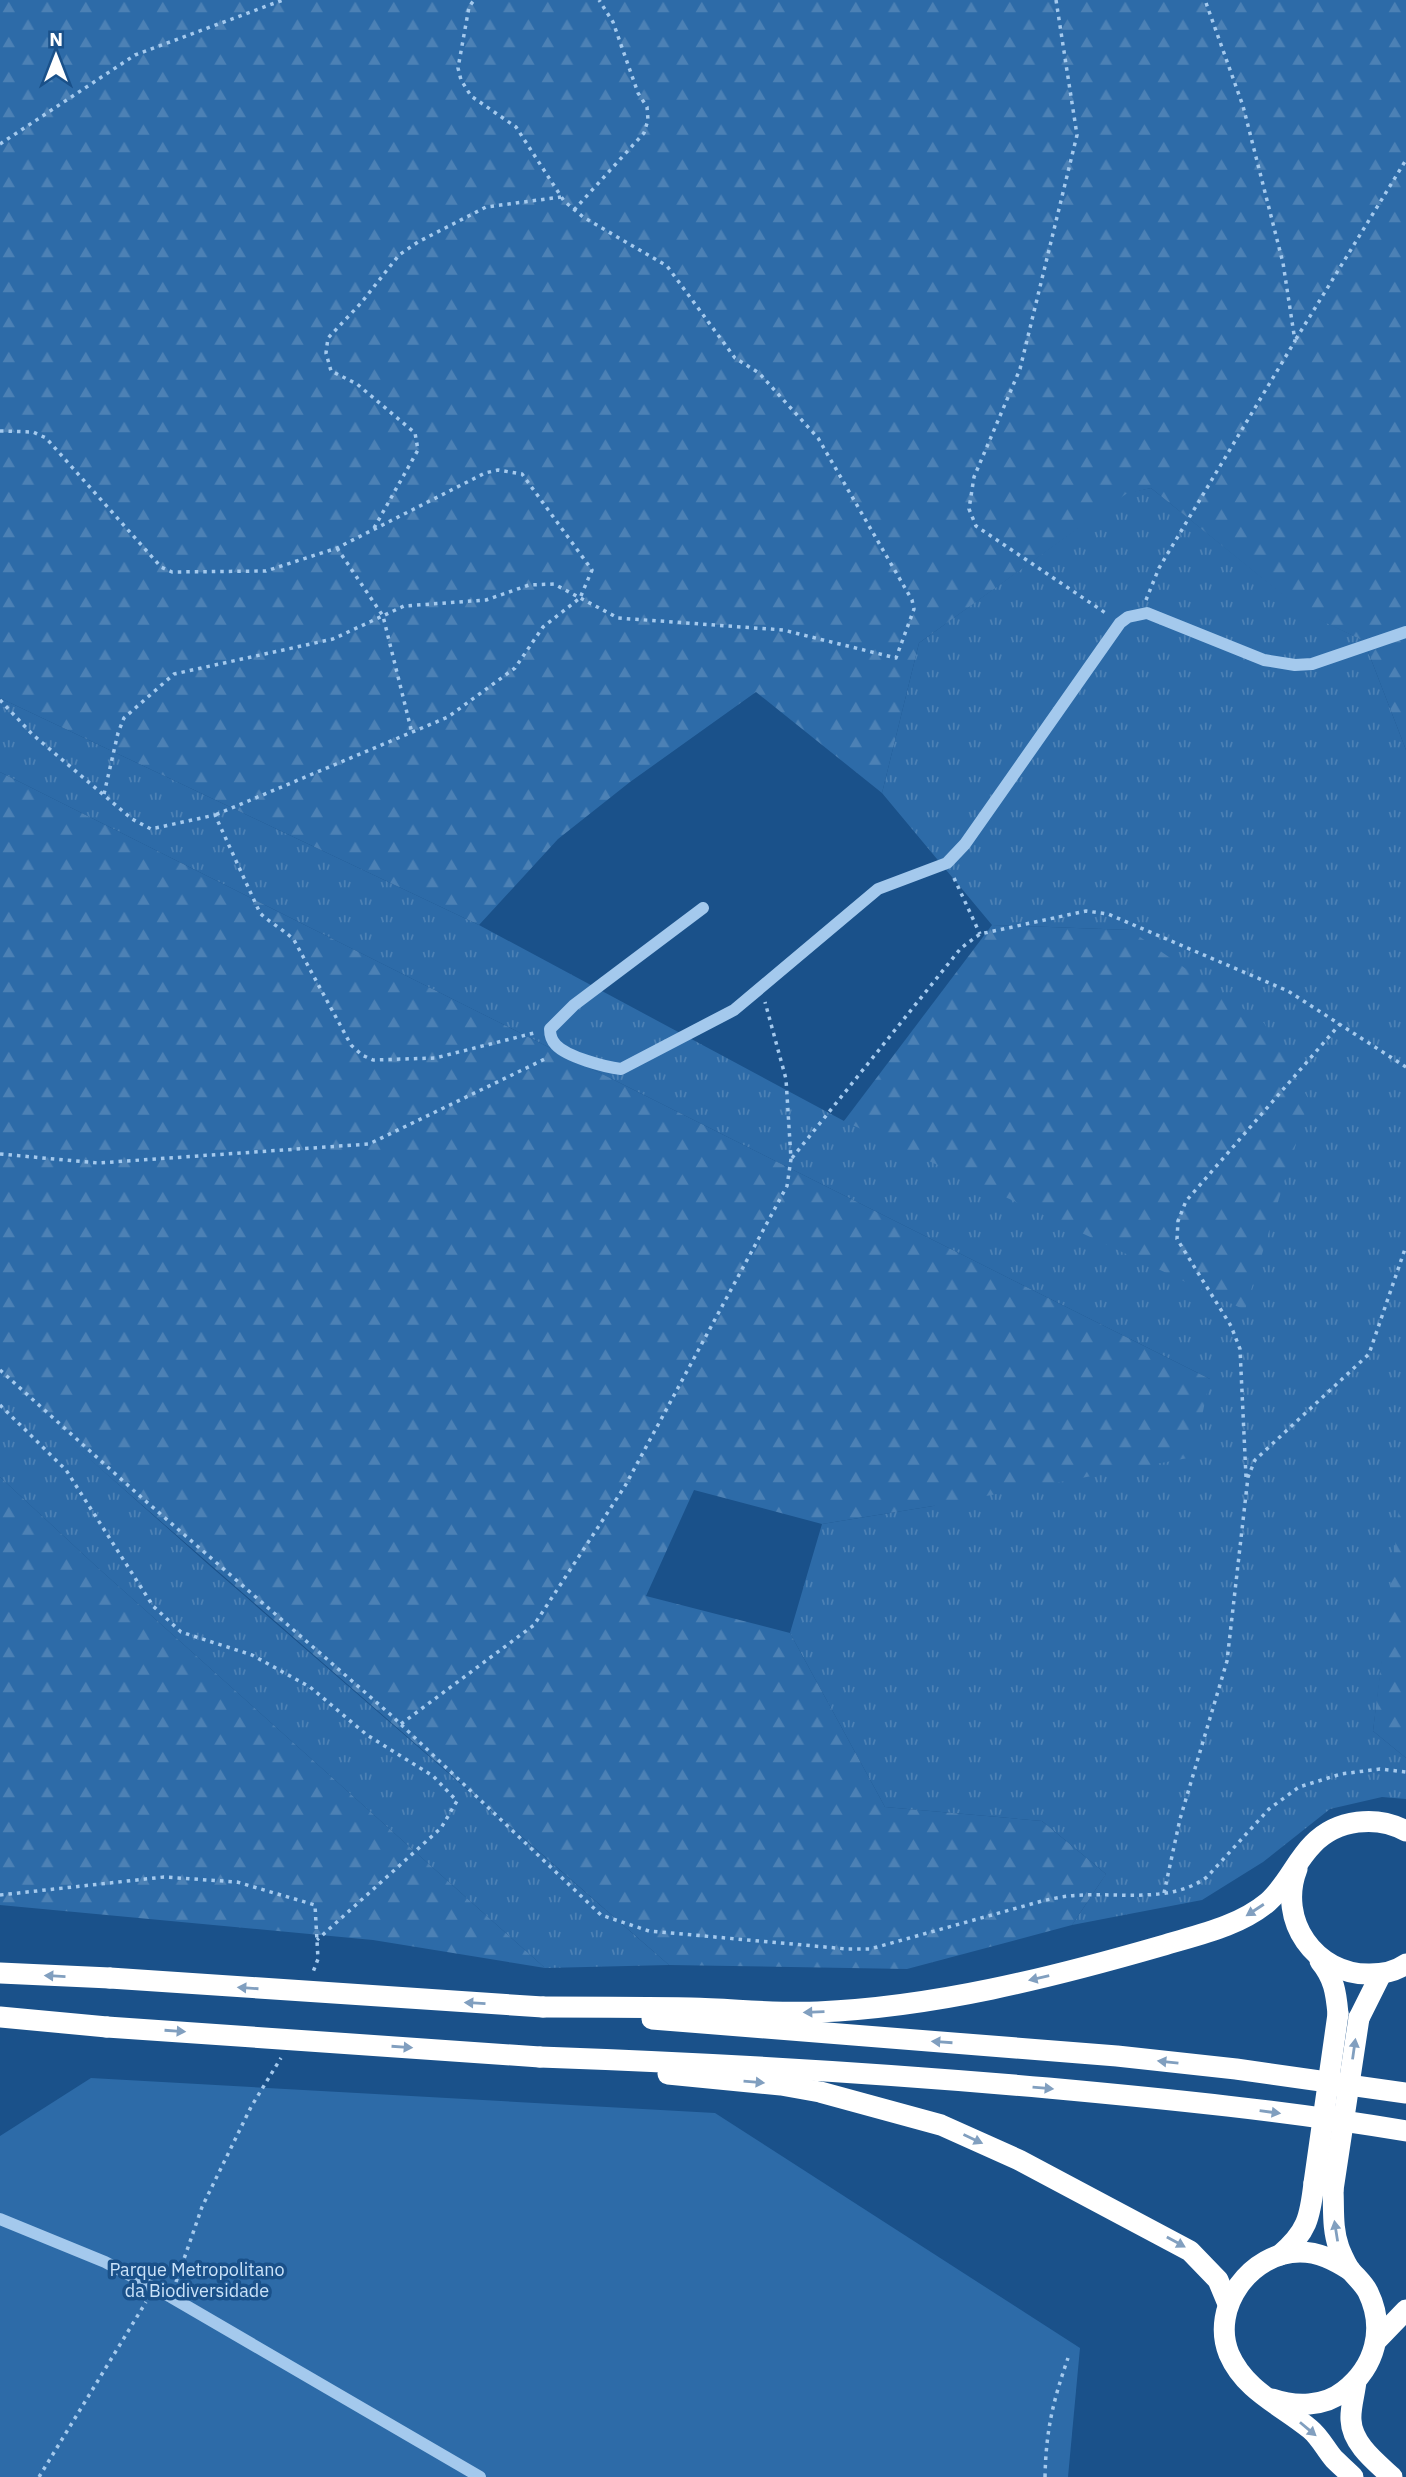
<svg xmlns="http://www.w3.org/2000/svg" width="1406" height="2477" font-family="'IBM Plex Sans',sans-serif">
<defs>
<pattern id="grass-tufts" width="24" height="20" patternUnits="userSpaceOnUse" patternTransform="scale(1.75)"><rect width="24" height="20" fill="#2d6ba8"/><path d="M3 7l-1-3M5 7V3M7 7l1-3M15 17l-1-3M17 17v-4M19 17l1-3" fill="none" stroke="#4c81b5"/></pattern>
<pattern id="forest-firs" width="22" height="20" patternUnits="userSpaceOnUse" patternTransform="scale(1.75)"><rect width="22" height="20" fill="#2d6ba8"/><path d="M5 1l3.5 6h-7zM16 11l3.5 6h-7z" fill="#4c81b5"/></pattern>
</defs>
<rect width="100%" height="100%" fill="#1a518a"/>
<!-- grass -->
<g fill="url(#grass-tufts)">
<polygon points="1151,488 1305,612 1364,641 1406,750 1406,1474 1373,1731 1406,1758 1406,1799 1382,1797 1330,1809 1263,1862 1202,1900 1072,1925 1106,1874 1042,1821 885,1807 790,1633 822,1524 933,1506 1210,1379 0,772 0,698 479,925 844,1121 1130,930 992,925 882,793 919,643 1126,493"/>
<polygon points="0,1379 209,1565 669,1965 545,1968 97,1567 0,1477"/>
</g>
<!-- forest -->
<g fill="url(#forest-firs)">
<polygon points="0,0 1406,0 1406,750 1364,641 1305,613 1151,488 1126,494 919,643 882,793 756,692 630,782 558,839 479,925 0,698"/>
<polygon points="0,772 1210,1379 1193,1457 933,1506 822,1524 694,1490 646,1596 790,1633 885,1807 1042,1821 1106,1874 1072,1925 907,1969 669,1965 0,1381"/>
<polygon points="992,925 1130,930 1264,1023 1309,1100 1245,1310 844,1121"/>
<polygon points="1404,1472 1406,1474 1406,1758 1373,1731"/>
<polygon points="0,1477 97,1567 545,1968 373,1940 0,1905"/>
</g>
<!-- park -->
<polygon fill="#2d6ba8" points="91,2078 715,2113 1080,2348 1068,2477 0,2477 0,2136"/>
<g fill="none" stroke-linecap="round" stroke-linejoin="round">
<!-- path -->
<g stroke="#a4c9ed" stroke-width="3.5" stroke-dasharray="3.5 5" stroke-linecap="butt">
<polyline points="1056,0 1077,135 1020,369 974,477 969,509 976,526 1107,614"/>
<polyline points="0,144 135,55 283,0"/>
<polyline points="574,210 644,133 648,120 647,107 638,93 613,22 599,0"/>
<polyline points="1296,339 1406,160"/>
<polyline points="0,431 33,432 46,438 161,567 172,572 266,571 337,548 485,473 498,470 522,474 592,570 580,598 543,627 515,668 448,717 215,815"/>
<polyline points="374,528 418,450 415,433 357,384 331,371 326,353 328,338 361,303 399,255 418,242 486,207 561,197"/>
<polyline points="337,548 383,616 412,733"/>
<polyline points="1146,600 1159,568 1295,341 1283,263 1243,106 1205,0"/>
<path d="M0 700 32 734 132 819 151 829 215 815 260 913C270 923 283 929 294 940L351 1045 362 1055 373 1060 435 1058 534 1033"/>
<polyline points="104,794 118,733 124,718 174,674 333,639 404,606 486,600 529,585 554,584 618,618 783,630 896,658 914,609 912,600 818,438 759,373 735,358 667,266 583,217 564,201 516,127 471,96 461,80 458,68 469,7 474,0"/>
<polyline points="954,878 980,934"/>
<polyline points="0,1154 98,1163 369,1144 547,1058"/>
<polyline points="792,1158 961,948 980,934 1086,911 1108,914 1288,991 1406,1067"/>
<path d="M0 1370 141 1497 391 1715 601 1915 649 1931 847 1949H870L1042 1901C1051 1899 1060 1897 1069 1896 1114 1891 1169 1905 1207 1877L1269 1809 1299 1787 1341 1774 1380 1769 1406 1772"/>
<polyline points="0,1405 66,1470 153,1606 181,1632 252,1655 310,1687 367,1735 433,1776 457,1801 441,1828 317,1940"/>
<polyline points="1246,1477 1240,1349 1231,1326 1177,1239 1178,1221 1186,1201 1340,1024"/>
<polyline points="401,1724 534,1625 625,1486 787,1186 791,1159 786,1079 765,1002"/>
<polyline points="1164,1893 1180,1819 1227,1661 1248,1477 1255,1460 1369,1354 1406,1246"/>
<polyline points="0,1895 164,1877 237,1882 315,1905 318,1959 313,1972"/>
<polyline points="176,2282 202,2207 251,2107 281,2058"/>
<polyline points="39,2477 146,2302"/>
<path d="M1045 2477C1046 2430 1053 2401 1068 2358"/>
</g>
<!-- minor -->
<g stroke="#a4c9ed" stroke-width="12">
<path d="M703 908 574 1005 550 1029C550 1035 551 1040 556 1045 567 1057 605 1067 621 1069L734 1010 878 889 947 863 965 844 1120 623 1128 617 1147 613 1264 660 1295 665 1312 664 1406 632"/>
<polyline points="0,2219 105,2262 171,2297 480,2477"/>
</g>
<!-- highway -->
<g stroke="#fff" stroke-width="21">
<path d="M1297 1869C1277 1920 1315 1975 1370 1974 1382 1974 1396 1971 1406 1964"/>
<path d="M1320 1961C1334 1978 1336 1992 1338 2014"/>
<polyline points="0,1973 110,1978"/>
<path d="M543 2007C592 2007 642 2007 691 2008 734 2009 776 2014 818 2012 934 2007 1050 1978 1161 1946 1197 1935 1238 1927 1268 1902 1287 1885 1296 1861 1313 1844 1337 1819 1377 1815 1406 1831"/>
<polyline points="0,2017 107,2027"/>
<polyline points="1359,2018 1381,1974"/>
<polyline points="652,2019 1117,2056 1236,2069 1406,2093"/>
<path d="M540 2057C710 2063 879 2073 1048 2088 1168 2099 1288 2111 1406 2131"/>
<polyline points="668,2074 781,2085 820,2092 941,2125 1019,2160 1190,2251 1218,2280 1228,2304"/>
<path d="M1280 2255C1307 2232 1310 2218 1314 2183"/>
<path d="M1350 2270C1334 2260 1319 2252 1300 2252 1251 2252 1210 2307 1229 2354 1245 2391 1281 2405 1310 2429 1320 2437 1326 2450 1334 2459 1340 2465 1347 2471 1353 2477"/>
<polyline points="1377,2340 1406,2310"/>
<path d="M1356 2381C1355 2393 1350 2408 1351 2420 1352 2444 1376 2462 1392 2477"/>
<path d="M1272 2399C1295 2407 1324 2407 1344 2391 1375 2367 1386 2329 1368 2292 1364 2284 1357 2278 1351 2271 1346 2265 1342 2255 1339 2248 1332 2229 1334 2209 1333 2190"/>
</g>
<!-- highway-bridge -->
<g stroke="#fff" stroke-width="21">
<polyline points="110,1978 543,2007"/>
<polyline points="107,2027 540,2057"/>
<polyline points="1314,2183 1338,2014"/>
<polyline points="1333,2190 1359,2018"/>
</g>
</g>
<!-- one-way arrows -->
<defs><path id="oneway-solid" d="M-6-.8H1V-3.2L6.5 0L1 3.2V.8H-6Z" transform="scale(1.75)"/></defs>
<g fill="#819fbf">
<use href="#oneway-solid" transform="translate(1255 1910) rotate(147)"/>
<use href="#oneway-solid" transform="translate(55 1976) rotate(-177)"/>
<use href="#oneway-solid" transform="translate(1039 1978) rotate(167)"/>
<use href="#oneway-solid" transform="translate(248 1988) rotate(-176)"/>
<use href="#oneway-solid" transform="translate(475 2003) rotate(-177)"/>
<use href="#oneway-solid" transform="translate(814 2012) rotate(178)"/>
<use href="#oneway-solid" transform="translate(175 2031) rotate(4)"/>
<use href="#oneway-solid" transform="translate(942 2042) rotate(-176)"/>
<use href="#oneway-solid" transform="translate(402 2047) rotate(4)"/>
<use href="#oneway-solid" transform="translate(1354 2049) rotate(-82)"/>
<use href="#oneway-solid" transform="translate(1168 2062) rotate(-174)"/>
<use href="#oneway-solid" transform="translate(754 2082) rotate(5)"/>
<use href="#oneway-solid" transform="translate(1043 2088) rotate(5)"/>
<use href="#oneway-solid" transform="translate(1270 2112) rotate(8)"/>
<use href="#oneway-solid" transform="translate(973 2139) rotate(25)"/>
<use href="#oneway-solid" transform="translate(1336 2231) rotate(-99)"/>
<use href="#oneway-solid" transform="translate(1176 2242) rotate(29)"/>
<use href="#oneway-solid" transform="translate(1308 2429) rotate(40)"/>
</g>
<g text-anchor="middle" stroke-width="7" stroke-linejoin="round" paint-order="stroke">
<!-- park labels -->
<g font-size="18" fill="#cae2f9" stroke="#1a518a">
<text x="197" y="2276">Parque Metropolitano<tspan x="197" dy="21">da Biodiversidade</tspan></text>
</g>
</g>
<!-- north arrow -->
<g transform="translate(56 56)" stroke="#1a518a" stroke-width="5" paint-order="stroke">
<path d="M0-5L12 26L0 18L-12 26Z" fill="#ffffff"/>
<text y="-10" font-size="19" font-weight="bold" text-anchor="middle" fill="#ffffff">N</text>
</g>
</svg>
